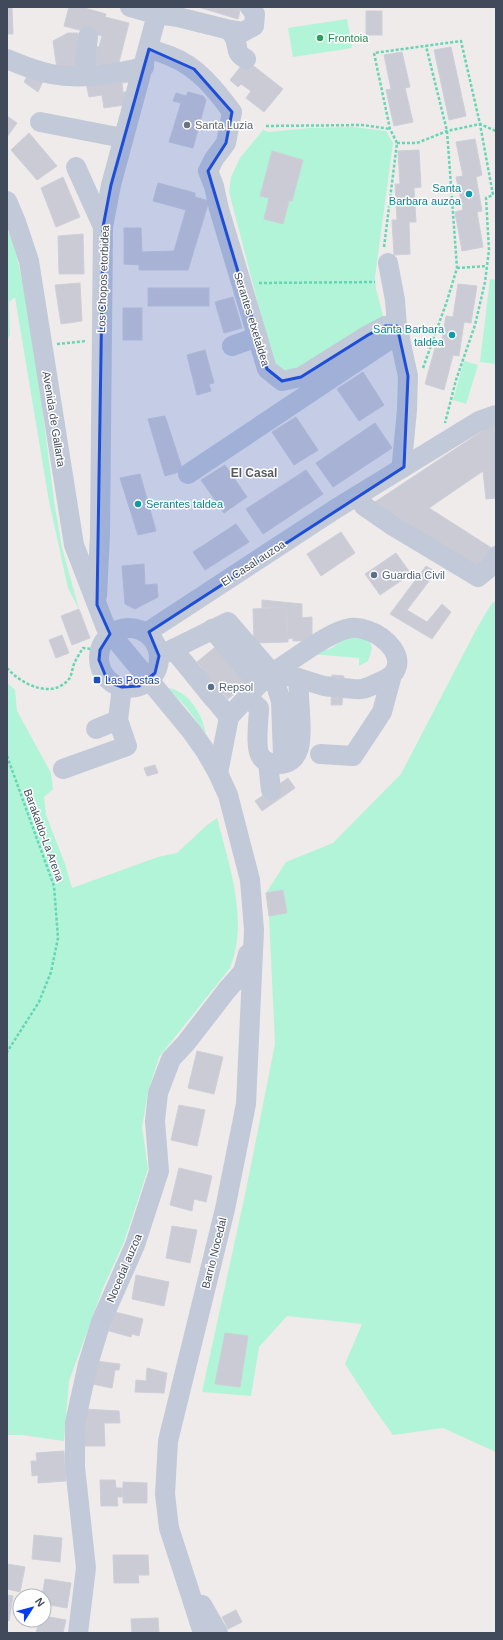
<svg xmlns="http://www.w3.org/2000/svg" width="503" height="1640" font-family="Arial,sans-serif">
<rect width="100%" height="100%" fill="#eeebea"/>
<!-- green -->
<g fill="#b1f4d8">
<polygon points="347,19 352,48 293,57 288,28"/>
<polygon points="353,127 386,131 393,143 375,277 376,289 385,323 305,371 285,372 273,361 229,192 231,177 240,158 263,130 269,132 311,128"/>
<polygon points="7,229 15,249 23,284 39,382 54,501 62,548 79,609 68,588 49,501 15,297 9,302 10,335 7,341"/>
<polygon points="490,279 496,280 496,364 480,362"/>
<polygon points="464,361 478,365 466,404 453,400"/>
<polygon points="496,601 496,1452 443,1428 393,1435 373,1407 345,1364 362,1324 287,1316 259,1347 251,1396 202,1392 246,1190 275,1044 269,916 287,913 283,890 266,893 286,862 333,843 401,774 477,628 492,603"/>
<polygon points="351,633 370,642 372,648 368,661 359,666 359,658 311,654 332,648"/>
<path d="M7 683 15 690 17 711 51 773 53 789 44 797 46 815 65 864 72 888 158 857 177 853 206 826 217 818C229 865 249 920 230 968L159 1057 148 1092 142 1127 148 1169 124 1242 103 1288 69 1381 64 1441 22 1435H7Z"/>
<path d="M168 688C189 691 202 714 206 734L187 708Z"/>
</g>
<!-- building -->
<g fill="#cacbd4" stroke="#cecfd8">
<polygon points="7,7 12,7 13,34 7,34"/>
<polygon points="69,7 81,7 106,14 105,17 129,23 117,70 90,63 94,46 99,47 102,36 64,26"/>
<polygon points="198,7 241,7 238,19"/>
<rect x="366" y="11" width="16" height="24"/>
<polygon points="68,33 78,33 81,66 57,69 53,41"/>
<polygon points="451,47 466,116 449,120 434,50"/>
<polygon points="402,52 410,87 405,88 413,122 394,126 386,90 391,89 384,55"/>
<polygon points="246,60 283,89 264,112 246,98 251,91 241,84 238,87 230,80"/>
<polygon points="27,76 44,79 38,92 24,82"/>
<polygon points="130,76 129,82 122,83 123,92 128,92 124,105 104,108 102,95 89,97 86,83"/>
<polygon points="188,92 203,96 206,100 193,148 169,142 181,103 173,101 176,93 186,96"/>
<polygon points="7,116 17,123 7,137"/>
<polygon points="29,133 57,166 37,180 11,150"/>
<polygon points="475,139 482,175 476,177 482,211 477,212 483,247 462,251 455,212 463,210 456,177 463,176 456,142"/>
<polygon points="419,150 421,187 414,188 416,222 409,222 410,254 394,255 392,220 397,220 395,184 400,184 398,151"/>
<polygon points="272,151 303,160 292,201 289,201 283,224 264,219 269,198 260,196"/>
<polygon points="63,177 80,217 56,227 41,188"/>
<polygon points="158,183 195,193 195,197 209,201 188,270 139,270 139,265 124,264 124,228 141,228 142,252 174,251 186,210 153,201"/>
<polygon points="83,234 84,274 59,274 58,236"/>
<polygon points="80,283 82,321 61,324 55,285"/>
<polygon points="458,284 477,286 471,323 464,322 459,356 453,355 444,390 425,384 435,348 440,349 446,316 453,317"/>
<rect x="148" y="288" width="61" height="18"/>
<polygon points="233,297 242,328 224,333 215,302"/>
<rect x="123" y="308" width="19" height="32"/>
<polygon points="205,350 214,383 209,384 211,391 197,395 187,355"/>
<polygon points="363,372 384,405 359,421 337,389"/>
<polygon points="165,416 183,471 165,476 148,419"/>
<polygon points="296,417 318,450 294,465 272,432"/>
<polygon points="496,422 496,498 486,499 483,471 429,508 490,547 476,570 375,502"/>
<polygon points="375,423 392,448 333,487 316,463"/>
<polygon points="225,465 247,497 224,513 201,480"/>
<polygon points="306,470 323,494 263,534 246,509"/>
<polygon points="140,474 156,531 138,535 120,478"/>
<polygon points="236,524 249,542 205,570 193,552"/>
<polygon points="341,532 355,553 321,576 307,554"/>
<polygon points="396,553 411,574 380,595 365,574"/>
<polygon points="144,564 145,585 157,584 158,597 135,609 125,604 122,566"/>
<polygon points="426,566 436,572 407,610 427,622 442,604 451,612 432,639 390,614"/>
<polygon points="262,600 302,604 302,618 312,617 312,641 293,641 293,638 288,639 286,607 262,608"/>
<polygon points="286,607 288,642 254,643 253,609"/>
<polygon points="79,609 90,638 72,645 61,616"/>
<polygon points="231,634 262,671 228,699 223,693 207,706 187,681 203,669 197,662"/>
<polygon points="62,635 69,653 56,658 49,640"/>
<polygon points="332,675 344,676 342,705 331,705"/>
<polygon points="155,765 158,773 147,776 144,768"/>
<polygon points="288,778 295,788 262,811 255,801"/>
<polygon points="283,890 287,913 269,916 266,893"/>
<polygon points="197,1051 223,1057 214,1094 188,1088"/>
<polygon points="179,1105 205,1110 197,1146 171,1140"/>
<polygon points="179,1168 212,1176 206,1202 194,1199 192,1211 170,1205"/>
<polygon points="172,1226 197,1230 190,1263 166,1258"/>
<polygon points="136,1275 169,1282 164,1306 132,1299"/>
<polygon points="115,1312 143,1319 139,1336 132,1334 131,1337 109,1331"/>
<polygon points="225,1333 248,1336 240,1387 215,1384"/>
<polygon points="96,1361 120,1364 119,1370 115,1370 112,1388 92,1384"/>
<polygon points="147,1368 167,1373 164,1393 135,1392 136,1380 146,1381"/>
<polygon points="84,1409 119,1411 120,1423 104,1423 105,1446 85,1446"/>
<polygon points="64,1451 66,1481 38,1483 38,1475 32,1476 31,1461 37,1461 36,1453"/>
<polygon points="100,1480 115,1480 116,1488 123,1488 123,1497 117,1497 118,1506 101,1506"/>
<polygon points="123,1482 147,1483 147,1503 123,1503"/>
<polygon points="34,1535 62,1538 60,1562 32,1559"/>
<polygon points="113,1555 148,1555 149,1575 138,1575 139,1583 114,1583"/>
<polygon points="7,1564 25,1567 20,1592 7,1589"/>
<polygon points="45,1579 71,1583 67,1608 44,1604 44,1596 42,1596"/>
<polygon points="7,1595 13,1596 9,1621 7,1620"/>
<polygon points="236,1610 242,1622 228,1629 222,1617"/>
<polygon points="44,1616 66,1620 63,1633 36,1633 39,1620 44,1620"/>
<polygon points="158,1618 159,1633 132,1633 131,1619"/>
</g>
<g fill="none" stroke-linecap="round" stroke-linejoin="round">
<!-- path -->
<g stroke="#66d5b4" stroke-width="2.5" stroke-dasharray="3 2" stroke-linecap="butt">
<polyline points="266,126 363,125 390,129"/>
<polyline points="397,143 417,143 447,131 480,124 493,195 486,198 489,250 485,282 475,325 456,380 445,423"/>
<polyline points="384,247 397,143 390,129 374,53 461,41 480,124 496,131"/>
<polyline points="457,268 487,266"/>
<polyline points="259,283 375,282"/>
<polyline points="57,344 86,341"/>
<polyline points="423,368 447,301 457,268 447,131 426,46"/>
<path d="M7 668C21 684 52 700 69 679 72 675 72 669 74 664 76 659 80 653 83 648L100 650"/>
<polyline points="7,756 54,886 58,938 51,972 39,1002 7,1052"/>
</g>
<!-- minor -->
<g stroke="#c2c9d8" stroke-width="20">
<path d="M130 7 151 13 178 17 230 30C231 33 234 36 235 39 239 48 234 52 246 59"/>
<polyline points="230,30 243,32 254,26 255,14 250,7"/>
<polyline points="88,37 85,61 89,76"/>
<path d="M149 49C156 51 163 53 170 56 197 66 216 90 232 112L226 143 214 159 208 171 214 186 219 209 267 369 282 381 301 377 368 335 385 326H397"/>
<path d="M7 59C21 65 36 71 51 74 81 80 114 74 144 67"/>
<polyline points="40,122 123,138"/>
<polyline points="76,167 103,227"/>
<polyline points="7,201 16,222 29,261 74,545 106,628 192,732 206,752 218,773 228,795 250,880 254,930 246,1104 225,1209 168,1441 165,1494 169,1528 203,1633"/>
<polyline points="388,263 395,300 397,326 408,376 407,410 402,462 404,467"/>
<polyline points="232,346 257,337"/>
<polyline points="188,474 389,340 400,336"/>
<polyline points="360,495 364,506 393,526 478,577 489,568 496,556"/>
<polyline points="97,596 100,534 103,227 111,185 159,7"/>
<circle cx="129" cy="658" r="30"/>
<polyline points="212,629 259,684"/>
<polyline points="146,633 337,508 479,421 496,415"/>
<polyline points="173,649 229,717"/>
<path d="M159 656 228 622 272 673 281 701 283 755 281 760 276 764C271 763 266 763 262 758 254 750 259 719 259 708L247 697"/>
<path d="M332 687 324 686 298 678 272 673C292 661 329 631 351 628 358 627 363 629 369 631 385 636 408 658 392 675 387 679 368 688 362 689 356 690 349 688 343 688"/>
<polyline points="96,729 118,720"/>
<polyline points="320,754 353,756 382,712 392,675"/>
<polyline points="268,763 271,790"/>
<path d="M276 764C305 766 301 732 300 712 299 701 299 689 298 678"/>
<polyline points="63,769 127,746 118,720 122,687"/>
<polyline points="218,773 229,717 259,684 272,673"/>
<polyline points="202,1605 218,1633"/>
<polyline points="78,1633 86,1568 75,1467 75,1423 88,1364 101,1322 135,1245 159,1171 155,1121 158,1093 171,1059 186,1043 227,990 243,972 248,954"/>
</g>
</g>
<!-- marked area -->
<path fill="#1d4ed8" fill-opacity="0.2" stroke="#1d4ed8" stroke-width="3" stroke-linejoin="round" d="M149 49 194 69 232 112 226 143 208 171 267 369 282 381 301 377 368 335 385 326H397L408 376 404 467 149 632 159 656 155 673 139 686 122 687 114 684 106 677 99 660 100 650 110 634 97 605 103 227 111 185Z"/>
<!-- markers -->
<circle fill="#2e9e5b" stroke="#fff" stroke-width="1.5" cx="320" cy="38" r="4"/>
<circle fill="#6b7280" stroke="#fff" stroke-width="1.5" cx="187" cy="125" r="4"/>
<g fill="#0f9aa8" stroke="#fff" stroke-width="1.5">
<circle cx="469" cy="194" r="4"/>
<circle cx="452" cy="335" r="4"/>
<circle cx="138" cy="504" r="4"/>
</g>
<g fill="#5c6f8a" stroke="#fff" stroke-width="1.5">
<circle cx="374" cy="575" r="4"/>
<circle cx="211" cy="687" r="4"/>
</g>
<rect fill="#1a4fb4" stroke="#fff" stroke-width="1.5" x="93" y="676" width="8" height="8" rx="2"/>
<g text-anchor="middle" stroke-width="3" stroke-linejoin="round" paint-order="stroke">
<!-- leisure labels -->
<g font-size="11" fill="#27864d" stroke="#fff" text-anchor="start">
<text x="328" y="42">Frontoia</text>
</g>
<!-- worship labels -->
<g font-size="11" fill="#5b616d" stroke="#fff" text-anchor="start">
<text x="195" y="129">Santa Luzia</text>
</g>
<!-- culture labels -->
<g font-size="11" fill="#0d838f" stroke="#fff" text-anchor="end">
<text x="461" y="192">Santa<tspan x="461" dy="13">Barbara auzoa</tspan></text>
<text x="444" y="333">Santa Barbara<tspan x="444" dy="13">taldea</tspan></text>
<text x="146" y="508" text-anchor="start">Serantes taldea</text>
</g>
<!-- street labels -->
<g font-size="11" fill="#414a5b" stroke="#fff">
<text transform="translate(103 279) rotate(-88)" y="4">Los Chopos etorbidea</text>
<text transform="translate(252 319) rotate(73)" y="4">Serantes etxetaldea</text>
<text transform="translate(54 419) rotate(81)" y="4">Avenida de Gallarta</text>
<text transform="translate(253 563) rotate(-33)" y="4">El Casal auzoa</text>
<text transform="translate(44 835) rotate(70)" y="4">Barakaldo-La Arena</text>
<text transform="translate(214 1253) rotate(-76)" y="4">Barrio Nocedal</text>
<text transform="translate(124 1268) rotate(-67)" y="4">Nocedal auzoa</text>
</g>
<!-- service labels -->
<g font-size="11" fill="#4e5e75" stroke="#fff" text-anchor="start">
<text x="382" y="579">Guardia Civil</text>
<text x="219" y="691">Repsol</text>
</g>
<!-- transit labels -->
<g font-size="11" fill="#164399" stroke="#fff" text-anchor="start">
<text x="105" y="684">Las Postas</text>
</g>
<!-- neighbourhood labels -->
<g font-size="12" font-weight="bold" fill="#575a61" stroke="#fff">
<text x="254" y="477">El Casal</text>
</g>
</g>
<!-- border -->
<rect width="503" height="1640" fill="none" stroke="#414a5b" stroke-width="16"/>
<!-- north arrow -->
<g transform="translate(32 1608) rotate(54)"><circle r="19" fill="#ffffff" stroke="#b3b7bd"/>
<path d="M0-3L7 15L0 10L-7 15Z" fill="#033bf0"/>
<text y="-6" font-size="11" font-weight="bold" text-anchor="middle" fill="#414a5b">N</text>
</g>
</svg>
